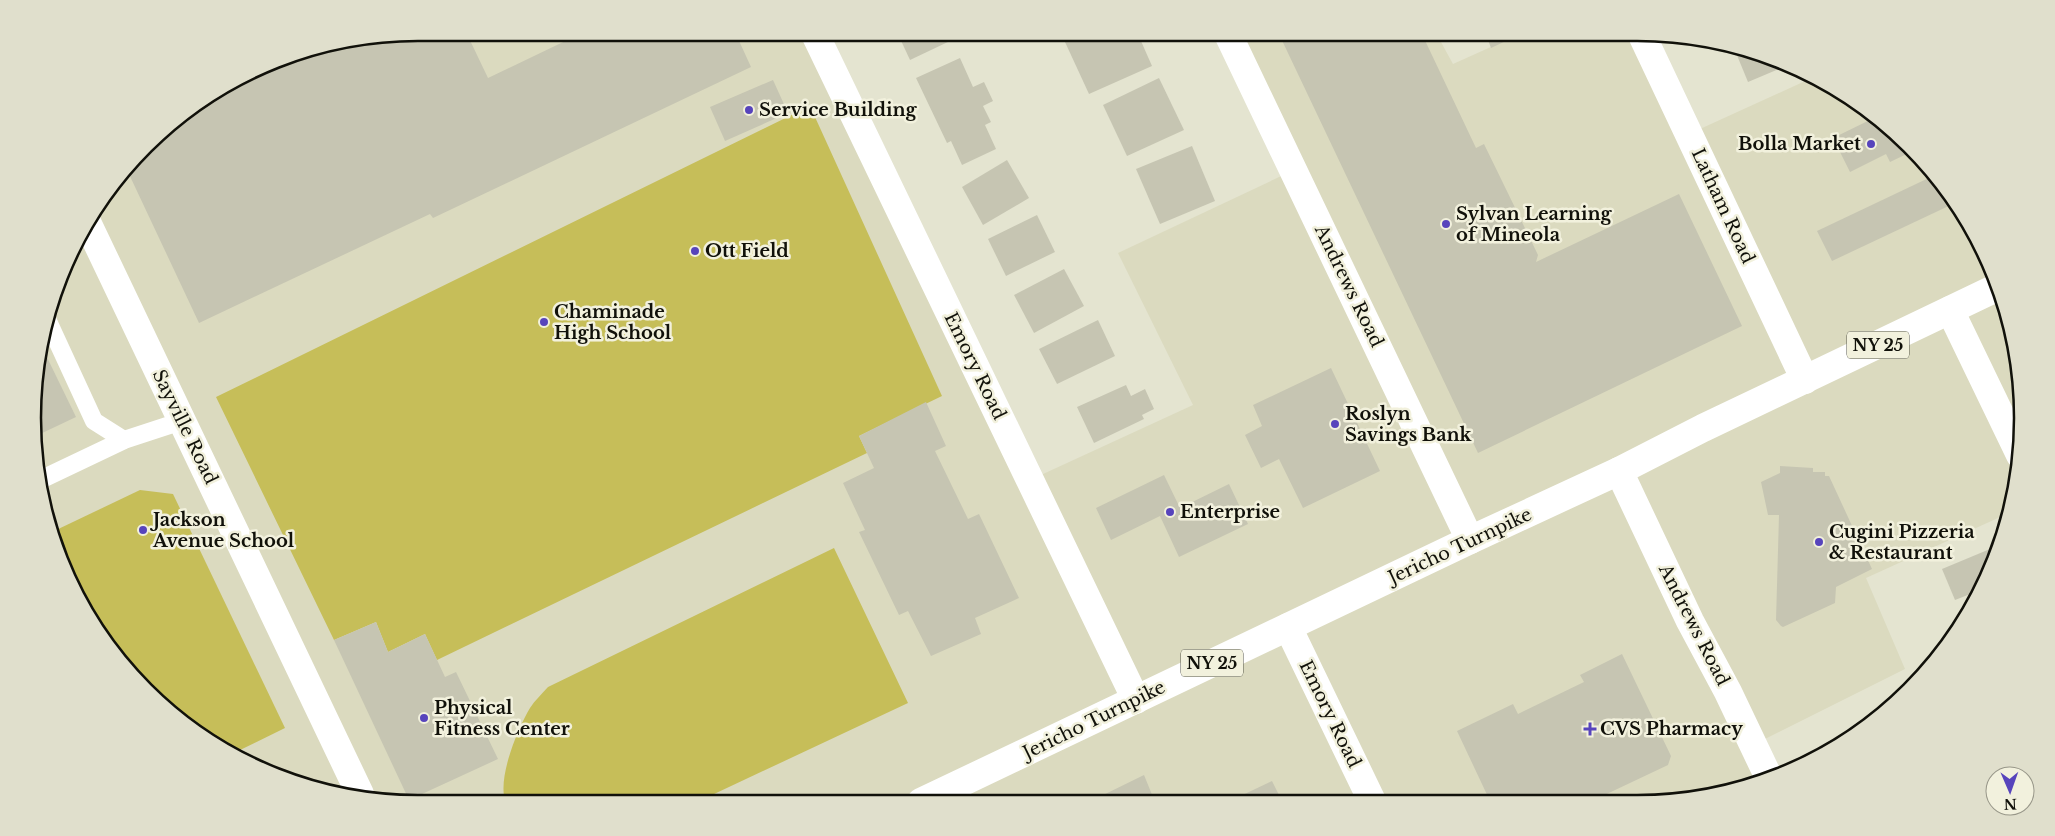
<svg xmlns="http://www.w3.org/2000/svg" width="2055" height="836" font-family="'Libre Baskerville',serif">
<rect width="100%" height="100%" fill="#e4e4d0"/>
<!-- built -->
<polygon fill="#dbdabf" points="418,32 814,33 1030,480 1193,405 1118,253 1292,171 1226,33 1436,33 1453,64 1522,33 1637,32 1689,134 1814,77 1830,84 1891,128 1943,183 1983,247 2009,318 2022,393 2019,468 2009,513 1866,578 1905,669 1753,745 1768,776 1754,782 1688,800 418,803 294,783 183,724 97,632 62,566 40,493 36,367 53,294 84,225 164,128 225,84 294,53"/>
<!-- green -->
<g fill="#c6be59">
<polygon points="810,106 942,396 859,436 867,453 437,660 425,634 388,652 376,622 334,640 216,397"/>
<polygon points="140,490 173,494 285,728 236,752 183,724 97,632 62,566 52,532"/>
<path d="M834 548 908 703 695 803H506C496 780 518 728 530 708 535 700 542 694 548 687Z"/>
</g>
<!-- building -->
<g fill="#c6c5b2">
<polygon points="418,32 466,32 488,78 584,32 639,32 640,35 645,32 735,32 751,67 433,218 430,214 199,323 128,172 164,128 225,84 294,53"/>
<polygon points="897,32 946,32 950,41 910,60"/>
<polygon points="1087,32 1137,32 1152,66 1089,94 1065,42"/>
<polygon points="1278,32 1421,32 1476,148 1484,144 1538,255 1536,262 1679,194 1742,326 1478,453"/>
<polygon points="1485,32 1525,32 1491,48"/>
<polygon points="1734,48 1761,53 1788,65 1748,82"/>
<polygon points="960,58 973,87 984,82 993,101 983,106 991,122 985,125 996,149 962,165 951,141 947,143 916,78"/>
<polygon points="1159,78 1184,130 1127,156 1103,105"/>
<polygon points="773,80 788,113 725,141 710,107"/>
<polygon points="1876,117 1891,128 1913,151 1890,162 1886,154 1850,172 1833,138"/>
<polygon points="1192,146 1215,201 1160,224 1136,169"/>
<polygon points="1007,160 1029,198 983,225 962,187"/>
<polygon points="1935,175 1955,203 1832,261 1817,231"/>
<polygon points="1037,215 1055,252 1006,276 988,239"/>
<polygon points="1064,269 1084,306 1034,333 1014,295"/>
<polygon points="1098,320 1115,356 1057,384 1039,349"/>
<polygon points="41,345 76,417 38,435 36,367"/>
<polygon points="1331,368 1380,471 1303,508 1279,459 1261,468 1245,435 1262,426 1253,405"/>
<polygon points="1126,385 1131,396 1145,389 1154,409 1142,415 1144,419 1094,443 1077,407"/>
<polygon points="926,402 946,446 935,451 968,519 979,514 1019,598 975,618 981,634 931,656 908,611 899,615 859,532 865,530 843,483 874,468 859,436"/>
<polygon points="1780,466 1813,468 1813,472 1825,472 1825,476 1829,476 1872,569 1836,587 1835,603 1783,627 1781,626 1776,620 1779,515 1768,515 1761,482 1780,473"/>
<polygon points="1164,475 1180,508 1229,484 1248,524 1179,557 1160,516 1111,540 1096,508"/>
<polygon points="1990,549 1994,558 1978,591 1955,600 1942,569"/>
<polygon points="376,622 388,652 425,634 445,677 456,672 498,759 409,800 334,640"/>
<polygon points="1622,654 1671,756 1668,765 1594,800 1490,801 1457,731 1513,704 1518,714 1584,682 1580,675"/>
<polygon points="1855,729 1856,730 1838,741 1837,737"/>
<polygon points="1144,775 1155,802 1094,802 1093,800"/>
<polygon points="1272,781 1282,801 1230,801"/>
</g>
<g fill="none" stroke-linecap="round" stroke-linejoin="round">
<!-- service -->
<g stroke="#fff" stroke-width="18">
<polyline points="47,319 94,421 124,440"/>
<polyline points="40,480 124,440 182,421"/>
</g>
<!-- minor -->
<g stroke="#fff" stroke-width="28">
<polyline points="814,32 1136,700"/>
<polyline points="1227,32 1470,540"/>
<polyline points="1641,33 1805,380"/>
<polyline points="87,222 360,794"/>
<polyline points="1950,310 2020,455"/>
<polyline points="1619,471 1690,621 1728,692 1769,778"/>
<polyline points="1288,627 1372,801"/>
</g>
<!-- primary -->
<polyline stroke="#fff" stroke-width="28" points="921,802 1470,540 1619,471 1703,428 1998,287"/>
</g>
<!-- markers -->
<g fill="#5744bc" stroke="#f2f1dd" stroke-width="2">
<circle cx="749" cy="110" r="5"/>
<circle cx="1871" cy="144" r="5"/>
<circle cx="1446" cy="224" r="5"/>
<circle cx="695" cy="251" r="5"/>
<circle cx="544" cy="322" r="5"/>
<circle cx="1335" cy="424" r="5"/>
<circle cx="1170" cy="512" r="5"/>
<circle cx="143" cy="530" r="5"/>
<circle cx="1819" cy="542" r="5"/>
<circle cx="424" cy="718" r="5"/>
<path d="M1587.5 721.5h5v5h5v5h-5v5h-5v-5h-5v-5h5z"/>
</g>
<g text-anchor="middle" stroke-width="5" stroke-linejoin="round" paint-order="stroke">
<!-- shield labels -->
<g fill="#f2f1dd" stroke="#545449" stroke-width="1">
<rect x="1847" y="331.5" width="62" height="27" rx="4"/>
<rect x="1181" y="649.5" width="62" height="27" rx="4"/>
</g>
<g font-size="16" font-weight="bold" fill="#11110a">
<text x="1878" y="351">NY 25</text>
<text x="1212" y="669">NY 25</text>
</g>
<!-- poi labels -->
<g font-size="18" font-weight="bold" fill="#11110a" stroke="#f2f1dd" text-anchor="start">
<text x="759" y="116">Service Building</text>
<text x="1861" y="150" text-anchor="end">Bolla Market</text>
<text x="1456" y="220">Sylvan Learning<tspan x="1456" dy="21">of Mineola</tspan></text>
<text x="705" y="257">Ott Field</text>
<text x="554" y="318">Chaminade<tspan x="554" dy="21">High School</tspan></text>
<text x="1345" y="420">Roslyn<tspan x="1345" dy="21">Savings Bank</tspan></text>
<text x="1180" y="518">Enterprise</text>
<text x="153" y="526">Jackson<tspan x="153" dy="21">Avenue School</tspan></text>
<text x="1829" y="538">Cugini Pizzeria<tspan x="1829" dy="21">&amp; Restaurant</tspan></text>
<text x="434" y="714">Physical<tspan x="434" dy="21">Fitness Center</tspan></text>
<text x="1600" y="735">CVS Pharmacy</text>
</g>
<!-- street labels -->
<g font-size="18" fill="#11110a" stroke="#f2f1dd">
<text transform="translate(1723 206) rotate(65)" y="6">Latham Road</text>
<text transform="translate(1349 286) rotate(64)" y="6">Andrews Road</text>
<text transform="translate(975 366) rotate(64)" y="6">Emory Road</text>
<text transform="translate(185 427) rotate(64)" y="6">Sayville Road</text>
<text transform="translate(1460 546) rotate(-25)" y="6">Jericho Turnpike</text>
<text transform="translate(1694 625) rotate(63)" y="6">Andrews Road</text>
<text transform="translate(1330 714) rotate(64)" y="6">Emory Road</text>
<text transform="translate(1094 720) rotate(-26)" y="6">Jericho Turnpike</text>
</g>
</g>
<!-- crop -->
<path d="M0 0H2055V836H0ZM418 41H1637A377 377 0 0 1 2014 418V418A377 377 0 0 1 1637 795H418A377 377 0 0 1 41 418V418A377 377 0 0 1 418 41Z" fill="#e0dfcc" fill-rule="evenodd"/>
<path fill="none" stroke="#11110a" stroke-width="2.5" d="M418 41H1637A377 377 0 0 1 2014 418V418A377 377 0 0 1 1637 795H418A377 377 0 0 1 41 418V418A377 377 0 0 1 418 41Z"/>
<!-- north arrow -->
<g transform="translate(2010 791) rotate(178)"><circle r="24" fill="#f2f1dd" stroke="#989789"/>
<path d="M0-4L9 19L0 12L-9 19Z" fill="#5744bc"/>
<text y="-8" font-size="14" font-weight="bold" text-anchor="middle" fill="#11110a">N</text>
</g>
</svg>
